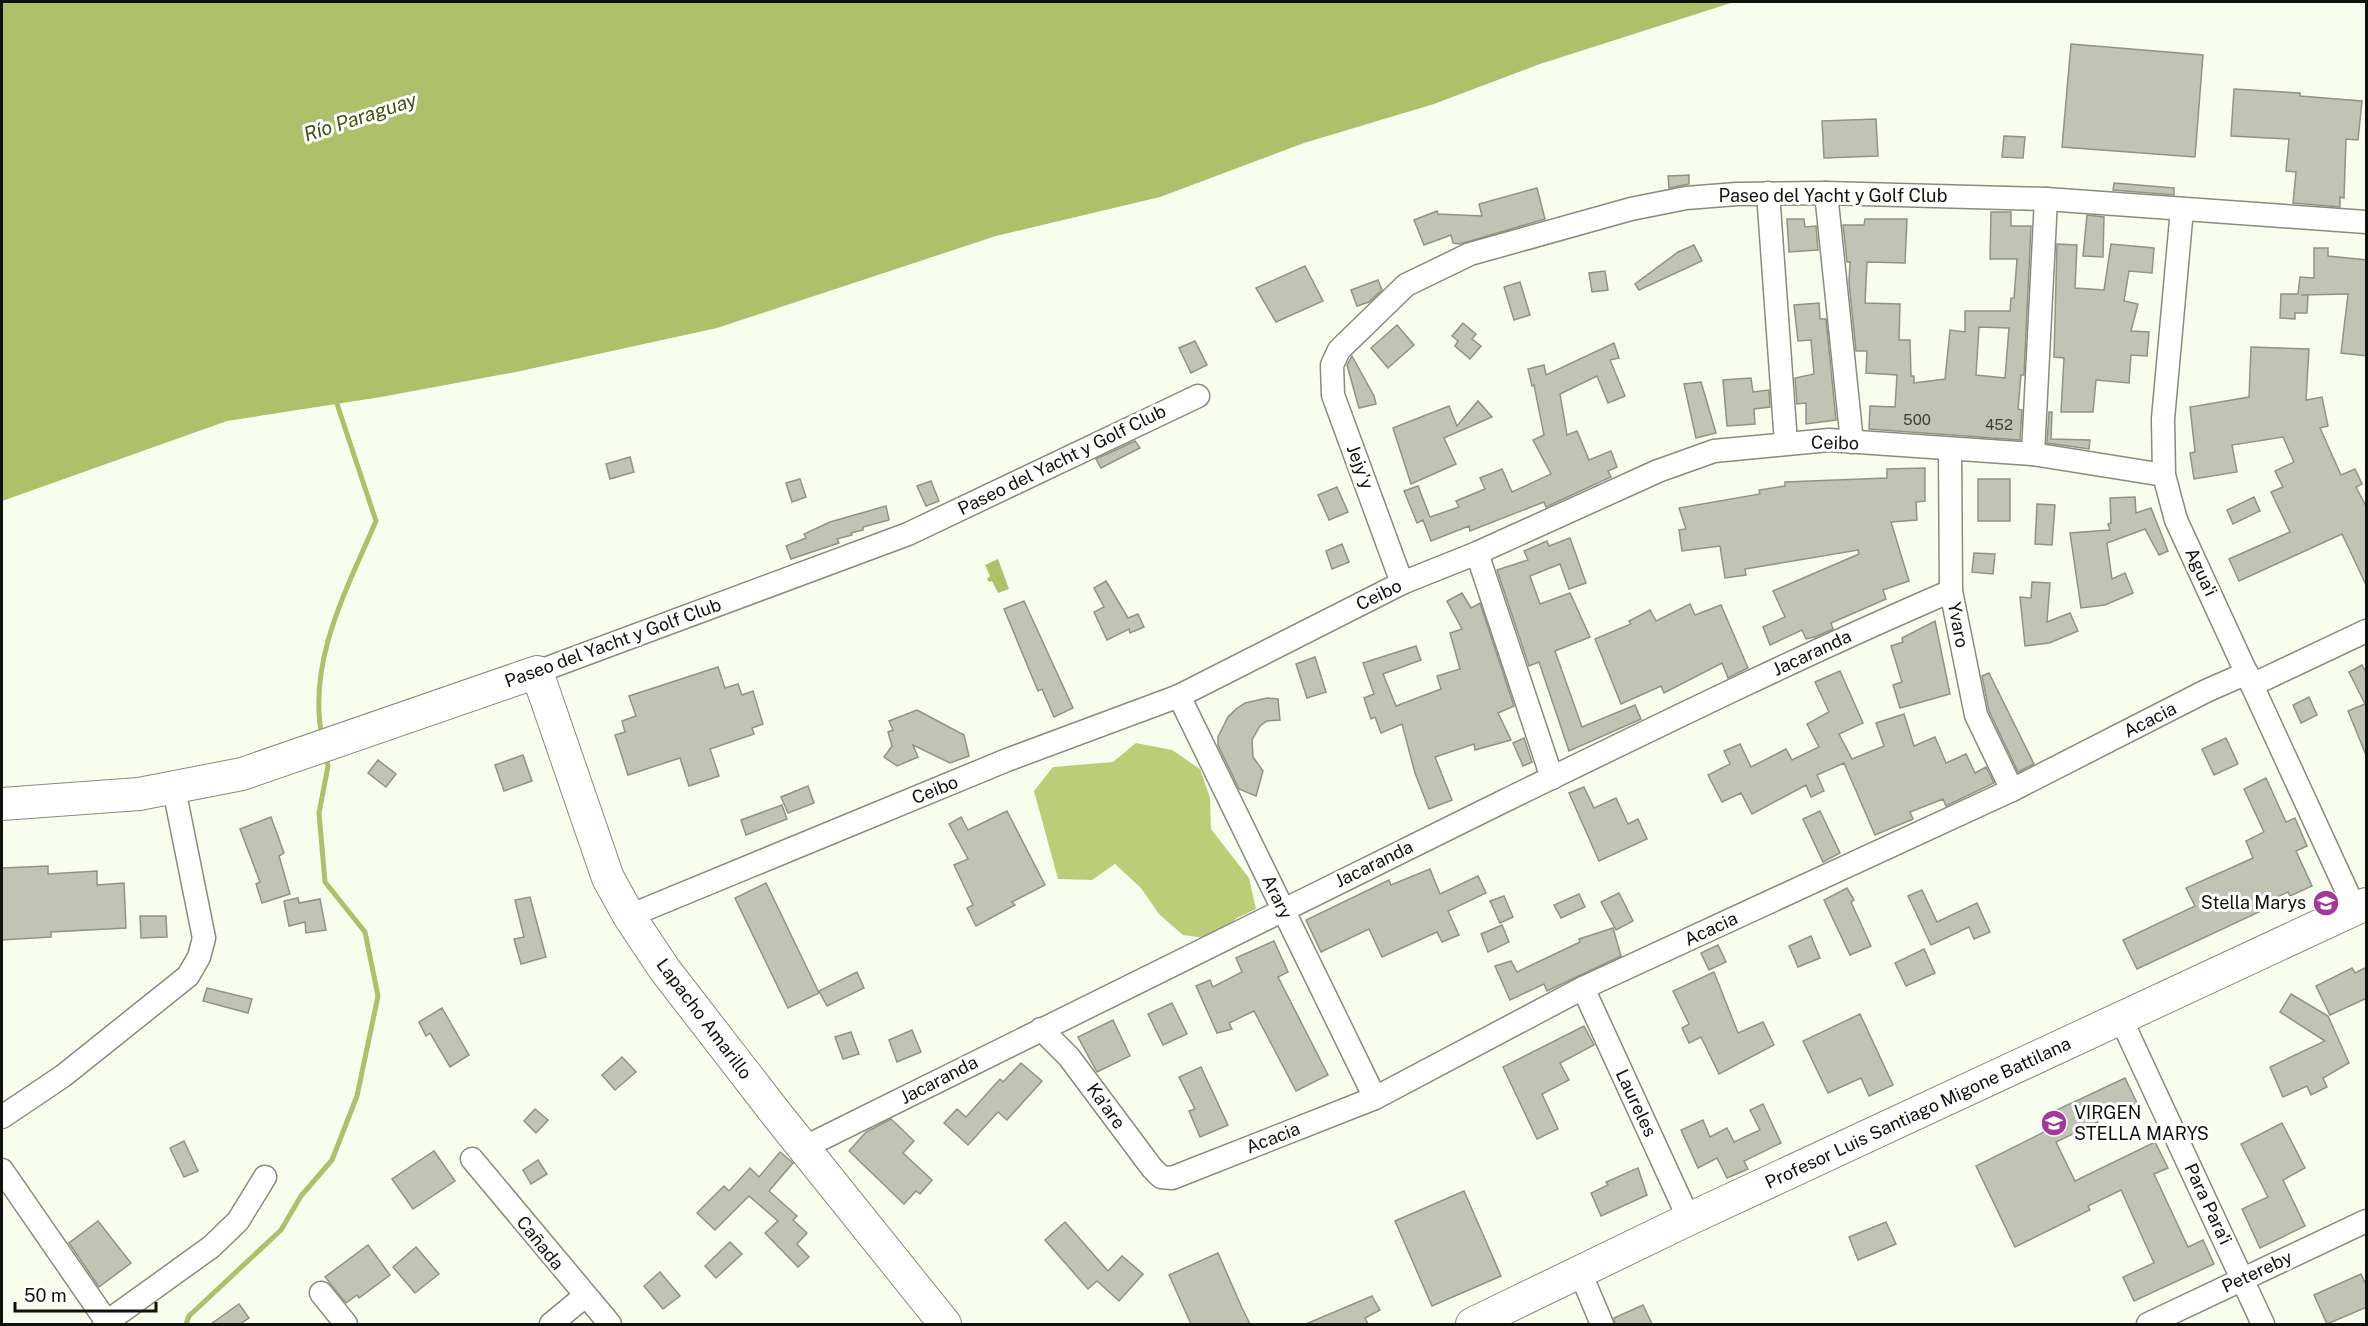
<svg xmlns="http://www.w3.org/2000/svg" width="2368" height="1326" font-family="'Public Sans',sans-serif">
<rect width="100%" height="100%" fill="#f9fded"/>
<!-- forest -->
<polygon fill="#bccd77" points="1136,743 1172,750 1200,769 1210,798 1211,829 1249,878 1256,909 1237,918 1213,939 1183,935 1159,914 1141,888 1115,864 1092,880 1058,879 1034,791 1053,767 1113,762"/>
<!-- water -->
<g fill="#afc06a">
<polygon points="2,2 1734,2 1540,64 1434,104 1304,143 1160,197 996,236 717,328 516,372 381,397 227,421 2,501"/>
<polygon points="998,559 1009,589 998,593 992,581 989,582 987,579 990,576 985,565"/>
</g>
<g fill="none" stroke-linecap="round" stroke-linejoin="round">
<!-- stream -->
<g stroke="#afc06a" stroke-width="5">
<path d="M322 737C307 661 347 589 376 521L335 398"/>
<polyline points="186,1324 189,1316 281,1230 301,1196 332,1160 357,1096 378,996 365,932 325,882 319,813 328,766 325,755"/>
</g>
</g>
<!-- building -->
<g fill="#c1c4b5" stroke="#909484" stroke-width="1.5" fill-rule="evenodd">
<polygon points="2071,44 2203,55 2195,157 2062,147"/>
<polygon points="2234,89 2300,93 2300,96 2362,101 2358,140 2346,139 2344,198 2340,197 2340,207 2293,203 2296,172 2286,171 2289,139 2231,136"/>
<polygon points="1876,119 1878,156 1824,158 1822,121"/>
<polygon points="2004,136 2025,137 2023,158 2002,157"/>
<polygon points="1689,175 1689,184 1669,188 1668,176"/>
<polygon points="2114,183 2174,188 2174,195 2113,190"/>
<polygon points="1537,188 1545,219 1460,244 1453,243 1451,235 1424,245 1414,220 1437,211 1438,214 1482,216 1479,204"/>
<path d="M1991 212H2011V226H2031L2024 375H2021L2018 409 2022 410 2020 440 1869 429 1870 406 1895 407 1897 375 1866 373 1867 351H1856L1849 283 1850 262H1847L1843 225H1864L1865 219H1907L1905 263 1867 262 1865 303 1900 304 1899 340H1910L1911 376H1914V383L1945 379 1950 330 1965 332V311H2010L2011 298H2014L2017 259H1990ZM1979 327 2009 328 2005 378 1976 375Z"/>
<polygon points="2087,215 2104,217 2103,257 2083,256"/>
<polygon points="1787,219 1804,219 1805,227 1816,226 1818,250 1789,252"/>
<polygon points="2057,244 2077,245 2075,288 2104,290 2111,244 2154,248 2152,273 2129,271 2124,301 2138,304 2131,331 2149,332 2147,356 2131,355 2129,383 2096,380 2093,412 2061,412 2064,358 2054,357"/>
<polygon points="1694,245 1702,261 1639,290 1635,284 1678,252"/>
<polygon points="2314,248 2328,248 2328,256 2367,260 2367,356 2341,353 2348,294 2301,295 2308,295 2307,313 2295,313 2295,319 2280,318 2281,294 2298,294 2300,277 2314,278"/>
<polygon points="1305,266 1323,301 1276,322 1256,288"/>
<polygon points="1605,271 1608,290 1592,292 1589,273"/>
<polygon points="1378,280 1382,290 1369,302 1357,306 1351,290"/>
<polygon points="1520,282 1530,315 1514,320 1504,287"/>
<polygon points="1819,303 1820,319 1826,319 1836,420 1806,424 1806,403 1797,404 1795,378 1814,374 1811,340 1798,341 1794,305"/>
<polygon points="1463,323 1476,334 1472,339 1481,346 1470,359 1455,346 1458,341 1452,336"/>
<polygon points="1397,325 1414,345 1388,368 1371,348"/>
<polygon points="1195,341 1207,365 1191,373 1179,348"/>
<polygon points="1614,343 1619,358 1610,360 1625,396 1608,403 1597,376 1560,394 1567,435 1577,431 1589,460 1611,451 1617,467 1608,471 1611,477 1546,507 1544,502 1470,531 1469,526 1431,541 1423,520 1417,523 1404,491 1418,486 1430,517 1459,507 1456,501 1485,489 1480,478 1502,469 1512,492 1551,474 1533,440 1544,435 1534,385 1532,386 1528,369 1544,365 1546,375"/>
<polygon points="2251,347 2309,349 2306,400 2322,397 2328,426 2320,428 2341,475 2355,469 2362,484 2356,487 2367,508 2367,587 2342,534 2239,581 2229,559 2290,532 2271,492 2283,487 2275,471 2294,462 2283,437 2232,445 2237,472 2194,479 2190,453 2195,452 2190,407 2249,397"/>
<polygon points="1352,356 1374,396 1376,404 1359,408 1347,365"/>
<polygon points="1751,378 1753,392 1769,390 1770,407 1754,409 1755,424 1727,426 1723,380"/>
<polygon points="1701,382 1716,433 1696,438 1684,384"/>
<polygon points="1478,401 1492,417 1444,438 1456,464 1411,484 1393,428 1449,406 1457,426"/>
<polygon points="2049,412 2052,412 2051,439 2090,440 2089,449 2047,443"/>
<polygon points="1135,441 1140,448 1101,468 1096,459"/>
<polygon points="630,457 634,472 610,479 606,464"/>
<polygon points="1925,468 1925,501 1916,502 1917,520 1891,522 1909,581 1883,590 1886,599 1831,623 1833,629 1815,637 1806,639 1802,630 1770,645 1763,627 1785,617 1773,591 1859,554 1858,550 1745,569 1746,575 1725,578 1720,546 1682,551 1679,530 1686,529 1679,508 1760,494 1759,490 1785,486 1785,482 1887,478 1887,469"/>
<polygon points="800,479 806,497 792,502 786,483"/>
<rect x="1978" y="479" width="32" height="42"/>
<polygon points="931,481 939,501 926,506 917,486"/>
<polygon points="1337,487 1348,512 1329,520 1318,495"/>
<polygon points="2135,497 2136,513 2151,508 2168,551 2159,555 2145,529 2107,543 2112,579 2125,573 2133,593 2105,605 2081,608 2070,533 2110,530 2108,524 2111,523 2110,498"/>
<polygon points="2254,497 2260,511 2233,524 2227,510"/>
<polygon points="2037,504 2055,505 2052,545 2035,544"/>
<polygon points="886,506 889,520 863,527 863,530 851,533 852,535 837,539 839,543 791,559 786,546 806,538 804,534 830,522"/>
<polygon points="1570,538 1586,583 1569,589 1560,564 1530,576 1540,604 1570,593 1590,637 1555,651 1582,727 1635,705 1641,719 1569,751 1539,662 1529,666 1497,570 1528,560 1524,551 1547,541 1549,546"/>
<polygon points="1342,544 1349,562 1332,569 1326,551"/>
<polygon points="1974,553 1995,554 1993,574 1972,572"/>
<polygon points="1106,581 1128,618 1138,614 1144,627 1130,633 1129,629 1107,640 1094,612 1104,607 1094,588"/>
<polygon points="2032,582 2050,583 2047,622 2070,613 2078,631 2049,643 2025,646 2020,597 2031,598"/>
<polygon points="1462,593 1471,608 1480,603 1514,706 1498,713 1511,740 1475,750 1474,744 1435,757 1452,800 1429,809 1415,773 1402,724 1381,733 1375,717 1371,719 1364,698 1374,694 1363,663 1416,646 1421,660 1383,674 1396,706 1441,689 1437,676 1460,669 1450,633 1462,629 1447,601"/>
<polygon points="1024,601 1073,708 1054,717 1042,689 1038,691 1004,609"/>
<polygon points="1690,604 1695,615 1721,605 1748,668 1728,678 1722,663 1664,693 1661,686 1621,704 1595,639 1631,624 1629,621 1650,610 1656,621"/>
<polygon points="1935,621 1950,694 1900,708 1893,685 1902,682 1891,646 1903,642 1902,638"/>
<polygon points="1315,657 1326,692 1307,698 1296,664"/>
<polygon points="2362,665 2367,674 2366,755 2348,711 2365,704 2349,672"/>
<polygon points="718,667 725,688 738,684 742,695 753,691 763,724 752,728 754,734 710,749 719,776 689,786 680,758 628,775 615,735 625,732 622,721 636,716 629,696"/>
<polygon points="1840,671 1863,723 1839,734 1852,759 1884,746 1876,723 1904,714 1914,746 1935,737 1946,763 1966,754 1975,773 1986,767 1994,783 1946,806 1943,799 1910,812 1913,819 1875,835 1844,763 1817,775 1824,791 1811,797 1806,785 1752,814 1741,793 1722,802 1708,775 1730,764 1724,751 1740,744 1751,767 1786,749 1792,760 1819,747 1807,724 1829,712 1815,682"/>
<polygon points="1989,673 2034,764 2018,772 1989,711 1982,676"/>
<polygon points="2309,697 2317,715 2301,723 2293,705"/>
<polygon points="1267,698 1278,699 1280,720 1267,721 1260,726 1252,740 1253,757 1263,771 1256,796 1239,789 1218,745 1218,737 1228,717 1236,709 1245,703"/>
<polygon points="917,710 964,735 969,756 950,763 913,745 918,757 897,766 884,757 892,746 888,732 893,730 889,721"/>
<polygon points="1524,738 1532,762 1523,766 1513,743"/>
<polygon points="2226,738 2238,764 2214,775 2202,749"/>
<polygon points="523,755 532,781 504,791 495,765"/>
<polygon points="378,760 396,774 386,787 368,773"/>
<polygon points="2266,778 2286,822 2295,818 2307,846 2296,851 2312,886 2290,896 2288,892 2256,907 2259,912 2137,969 2123,940 2195,906 2186,888 2253,858 2246,841 2264,832 2244,789"/>
<polygon points="808,786 814,803 788,813 781,797"/>
<polygon points="1584,787 1594,808 1616,798 1628,824 1638,819 1647,839 1599,861 1569,793"/>
<polygon points="782,805 787,819 746,835 741,820"/>
<polygon points="1007,811 1045,885 1012,902 1015,905 976,926 967,908 973,905 954,865 968,859 949,824 961,817 968,830"/>
<polygon points="1820,811 1840,853 1823,862 1803,819"/>
<polygon points="271,817 284,853 279,856 290,894 262,903 256,884 260,882 240,829"/>
<polygon points="48,866 48,874 97,871 97,885 124,883 126,928 51,932 51,937 2,940 2,868"/>
<polygon points="1430,869 1440,894 1478,876 1486,893 1448,911 1459,935 1442,942 1437,932 1382,957 1369,929 1321,952 1306,920 1389,880 1391,885"/>
<polygon points="766,883 819,993 788,1008 735,898"/>
<polygon points="1847,888 1854,900 1851,902 1871,946 1850,955 1824,900"/>
<polygon points="1922,890 1937,922 1977,903 1990,932 1974,939 1969,927 1931,945 1908,896"/>
<polygon points="1619,893 1633,921 1616,930 1601,902"/>
<polygon points="1579,894 1585,907 1561,918 1554,905"/>
<polygon points="1504,896 1513,917 1500,923 1490,901"/>
<polygon points="530,897 546,957 521,964 514,939 524,937 515,900"/>
<polygon points="298,898 299,903 320,899 326,930 306,933 305,922 289,926 284,901"/>
<polygon points="140,916 166,916 167,937 141,938"/>
<polygon points="1502,925 1509,942 1488,952 1481,934"/>
<polygon points="1613,928 1621,956 1547,991 1544,984 1510,1000 1495,966 1511,961 1517,972 1580,942 1579,939"/>
<polygon points="1811,936 1820,958 1798,967 1789,946"/>
<polygon points="1274,941 1288,972 1278,977 1328,1075 1296,1091 1254,1011 1229,1023 1232,1029 1217,1033 1196,986 1210,980 1213,987 1242,972 1236,958"/>
<polygon points="1718,945 1726,962 1709,970 1701,953"/>
<polygon points="1924,949 1935,973 1906,986 1895,963"/>
<polygon points="2367,967 2367,998 2330,1015 2316,986 2352,968 2355,973"/>
<polygon points="857,972 864,988 827,1006 819,991"/>
<polygon points="1714,972 1738,1033 1763,1022 1774,1045 1719,1074 1701,1037 1689,1043 1682,1028 1689,1024 1673,991"/>
<polygon points="207,988 252,999 248,1013 203,1001"/>
<polygon points="2291,994 2328,1016 2349,1063 2323,1078 2327,1087 2311,1095 2307,1086 2283,1097 2270,1067 2325,1041 2280,1012"/>
<polygon points="1172,1003 1187,1034 1163,1045 1148,1014"/>
<polygon points="442,1008 469,1055 450,1067 430,1033 426,1036 419,1022"/>
<polygon points="1860,1014 1893,1085 1869,1096 1861,1078 1828,1093 1803,1041"/>
<polygon points="1113,1020 1130,1056 1097,1072 1078,1037"/>
<polygon points="1584,1026 1594,1045 1560,1063 1569,1080 1542,1094 1558,1129 1537,1139 1503,1067"/>
<polygon points="912,1030 921,1052 897,1062 889,1040"/>
<polygon points="851,1032 859,1054 843,1059 835,1037"/>
<polygon points="622,1057 636,1072 615,1090 602,1075"/>
<polygon points="1021,1063 1042,1081 1007,1120 998,1112 968,1145 944,1123 957,1109 966,1117 1000,1079 1003,1082"/>
<polygon points="1201,1067 1228,1125 1200,1137 1189,1111 1195,1109 1179,1077"/>
<polygon points="2125,1078 2137,1103 2056,1142 2075,1181 2155,1142 2168,1168 2154,1174 2188,1247 2203,1240 2214,1264 2134,1301 2123,1277 2154,1263 2121,1190 2088,1206 2090,1210 2015,1247 1976,1166 2054,1127 2048,1114"/>
<polygon points="1763,1104 1781,1143 1744,1161 1748,1169 1727,1178 1717,1158 1698,1168 1681,1130 1703,1120 1710,1137 1727,1128 1734,1142 1760,1130 1750,1110"/>
<polygon points="535,1109 548,1120 536,1133 524,1121"/>
<polygon points="891,1119 914,1141 903,1153 932,1180 920,1194 916,1191 904,1204 849,1151 866,1132"/>
<polygon points="2282,1123 2305,1168 2283,1180 2305,1226 2260,1248 2242,1209 2268,1197 2241,1144"/>
<polygon points="184,1141 198,1171 184,1177 170,1148"/>
<polygon points="434,1151 455,1181 413,1209 392,1179"/>
<polygon points="780,1152 793,1163 769,1191 797,1216 793,1220 807,1233 797,1244 809,1257 798,1267 765,1233 778,1221 749,1196 715,1230 697,1213 724,1186 729,1191 750,1168 759,1177"/>
<polygon points="538,1160 547,1174 531,1184 523,1170"/>
<polygon points="1638,1168 1647,1195 1601,1216 1591,1193 1608,1185 1606,1182"/>
<polygon points="1464,1191 1501,1276 1432,1306 1395,1221"/>
<polygon points="98,1221 131,1263 99,1287 69,1243"/>
<polygon points="1065,1222 1108,1271 1122,1256 1143,1274 1119,1301 1097,1281 1088,1289 1045,1240"/>
<polygon points="1886,1222 1896,1244 1858,1260 1849,1237"/>
<polygon points="730,1242 742,1254 716,1278 705,1266"/>
<polygon points="368,1245 390,1275 359,1298 357,1295 346,1303 325,1277"/>
<polygon points="416,1247 439,1274 415,1293 393,1267"/>
<polygon points="1218,1253 1242,1308 1250,1324 1191,1324 1169,1275"/>
<polygon points="660,1272 680,1296 663,1309 644,1286"/>
<polygon points="2361,1274 2367,1287 2367,1307 2327,1324 2314,1295"/>
<polygon points="1372,1296 1380,1310 1365,1318 1368,1324 1306,1324"/>
<polygon points="239,1304 249,1318 240,1324 211,1324"/>
<polygon points="1643,1305 1652,1324 1615,1324 1614,1318"/>
</g>
<g fill="none" stroke-linecap="round" stroke-linejoin="round">
<defs>
<g id="street">
<polyline points="1768,193 1786,443"/>
<polyline points="1826,193 1852,442"/>
<polyline points="2182,209 2163,419 2164,475 2176,520 2355,909"/>
<polyline points="1950,450 1951,591 1976,715 2012,790"/>
<polyline points="2033,454 2046,199"/>
<polyline points="1477,553 1552,778"/>
<polyline points="1402,583 1333,395 1332,365 1339,350 1406,285 1470,254 1631,209 1686,198 1737,194 1826,193 2046,199 2366,222"/>
<polyline points="537,672 908,534 1198,396"/>
<polyline points="2252,685 2366,631"/>
<polyline points="1179,696 1375,1098"/>
<polyline points="629,916 1007,760 1179,696 1402,583 1477,553 1658,471 1714,451 1829,440 2033,454 2164,475"/>
<polyline points="1583,988 1689,1219"/>
<polyline points="2121,1019 2263,1324"/>
<polyline points="1041,1029 1069,1057 1152,1168 1161,1177 1172,1178 1375,1098 1583,988 2012,790 2206,691 2247,673"/>
<polyline points="2,1117 63,1076 188,976 199,957 204,938 174,789"/>
<path d="M803 1148C1036 1032 1269 915 1504 801 1652 729 1800 656 1951 591"/>
<polyline points="472,1159 610,1324"/>
<polyline points="2,1170 107,1322"/>
<polyline points="1580,1272 1602,1324"/>
<polyline points="321,1293 346,1324"/>
<polyline points="104,1324 211,1247 238,1221 265,1177"/>
<polyline points="551,1324 585,1296"/>
<polyline points="2148,1324 2366,1221"/>
</g>
<g id="secondary">
<polyline points="2,804 139,794 242,774 537,672 608,878 629,916 665,970 778,1116 945,1324"/>
<polyline points="1472,1324 1689,1219 2366,904"/>
</g>
</defs>
<!-- street casing -->
<use href="#street" stroke="#888c7d" stroke-width="25"/>
<!-- secondary casing -->
<use href="#secondary" stroke="#888c7d" stroke-width="34"/>
<!-- street -->
<use href="#street" stroke="#fff" stroke-width="22"/>
<!-- secondary -->
<use href="#secondary" stroke="#fff" stroke-width="32"/>
</g>
<!-- icons -->
<defs>
<symbol id="school-disc" viewBox="-11 -11 22 22"><circle r="9.5" fill="#a43797" stroke="#fff"/><path d="M0-5L7-2L0 1L-7-2ZM-4 1L0 2.5L4 1V4Q0 6-4 4Z" fill="#fff"/></symbol>
</defs>
<g fill-rule="evenodd">
<use href="#school-disc" x="2311" y="888" width="30" height="30"/>
<use href="#school-disc" x="2039" y="1108" width="30" height="30"/>
</g>
<g text-anchor="middle" stroke-width="6" stroke-linejoin="round" paint-order="stroke">
<!-- number labels -->
<g font-size="15" fill="#3c3e36">
<text x="1917" y="425">500</text>
<text x="1999" y="430">452</text>
</g>
<!-- street labels -->
<g font-size="18" fill="#10120c" stroke="#fff">
<text x="1833" y="202">Paseo del Yacht y Golf Club</text>
<text transform="translate(1835 443) rotate(1)" y="6">Ceibo</text>
<text transform="translate(1062 460) rotate(-26)" y="6">Paseo del Yacht y Golf Club</text>
<text transform="translate(1360 467) rotate(70)" y="6">Jejy'y</text>
<text transform="translate(2201 572) rotate(65)" y="6">Agua'i</text>
<text transform="translate(1379 595) rotate(-26)" y="6">Ceibo</text>
<text transform="translate(1958 625) rotate(79)" y="6">Yvaro</text>
<text transform="translate(613 643) rotate(-20)" y="6">Paseo del Yacht y Golf Club</text>
<text transform="translate(1812 653) rotate(-25)" y="6">Jacaranda</text>
<text transform="translate(2150 720) rotate(-27)" y="6">Acacia</text>
<text transform="translate(935 790) rotate(-22)" y="6">Ceibo</text>
<text transform="translate(1374 864) rotate(-26)" y="6">Jacaranda</text>
<text transform="translate(1277 897) rotate(64)" y="6">Arary</text>
<text transform="translate(1711 929) rotate(-25)" y="6">Acacia</text>
<text transform="translate(704 1019) rotate(53)" y="6">Lapacho Amarillo</text>
<text transform="translate(939 1080) rotate(-27)" y="6">Jacaranda</text>
<text transform="translate(1636 1103) rotate(65)" y="6">Laureles</text>
<text transform="translate(1106 1106) rotate(54)" y="6">Ka'are</text>
<text transform="translate(1918 1113) rotate(-25)" y="6">Profesor Luis Santiago Migone Battilana</text>
<text transform="translate(1273 1138) rotate(-21)" y="6">Acacia</text>
<text transform="translate(2208 1204) rotate(65)" y="6">Para Para'i</text>
<text transform="translate(540 1243) rotate(51)" y="6">Cañada</text>
<text transform="translate(2257 1272) rotate(-25)" y="6">Petereby</text>
</g>
<!-- poi labels -->
<g font-size="18" fill="#10120c" stroke="#fff" text-anchor="end">
<text x="2306" y="909">Stella Marys</text>
<text x="2074" y="1119" text-anchor="start">VIRGEN<tspan x="2074" dy="21">STELLA MARYS</tspan></text>
</g>
<!-- water labels -->
<g font-size="20" font-style="italic" fill="#454f0f" stroke="#fff">
<text transform="translate(360 117) rotate(-18)" y="7">Río Paraguay</text>
</g>
</g>
<!-- border -->
<rect width="2368" height="1326" fill="none" stroke="#10120c" stroke-width="6"/>
<!-- scale -->
<path d="M15 1302v9h141v-9" fill="none" stroke="#10120c" stroke-width="3"/>
<text x="24" y="1302" font-size="18" fill="#10120c" stroke="#ffffff" stroke-width="4.5" paint-order="stroke">50 m</text>
</svg>
